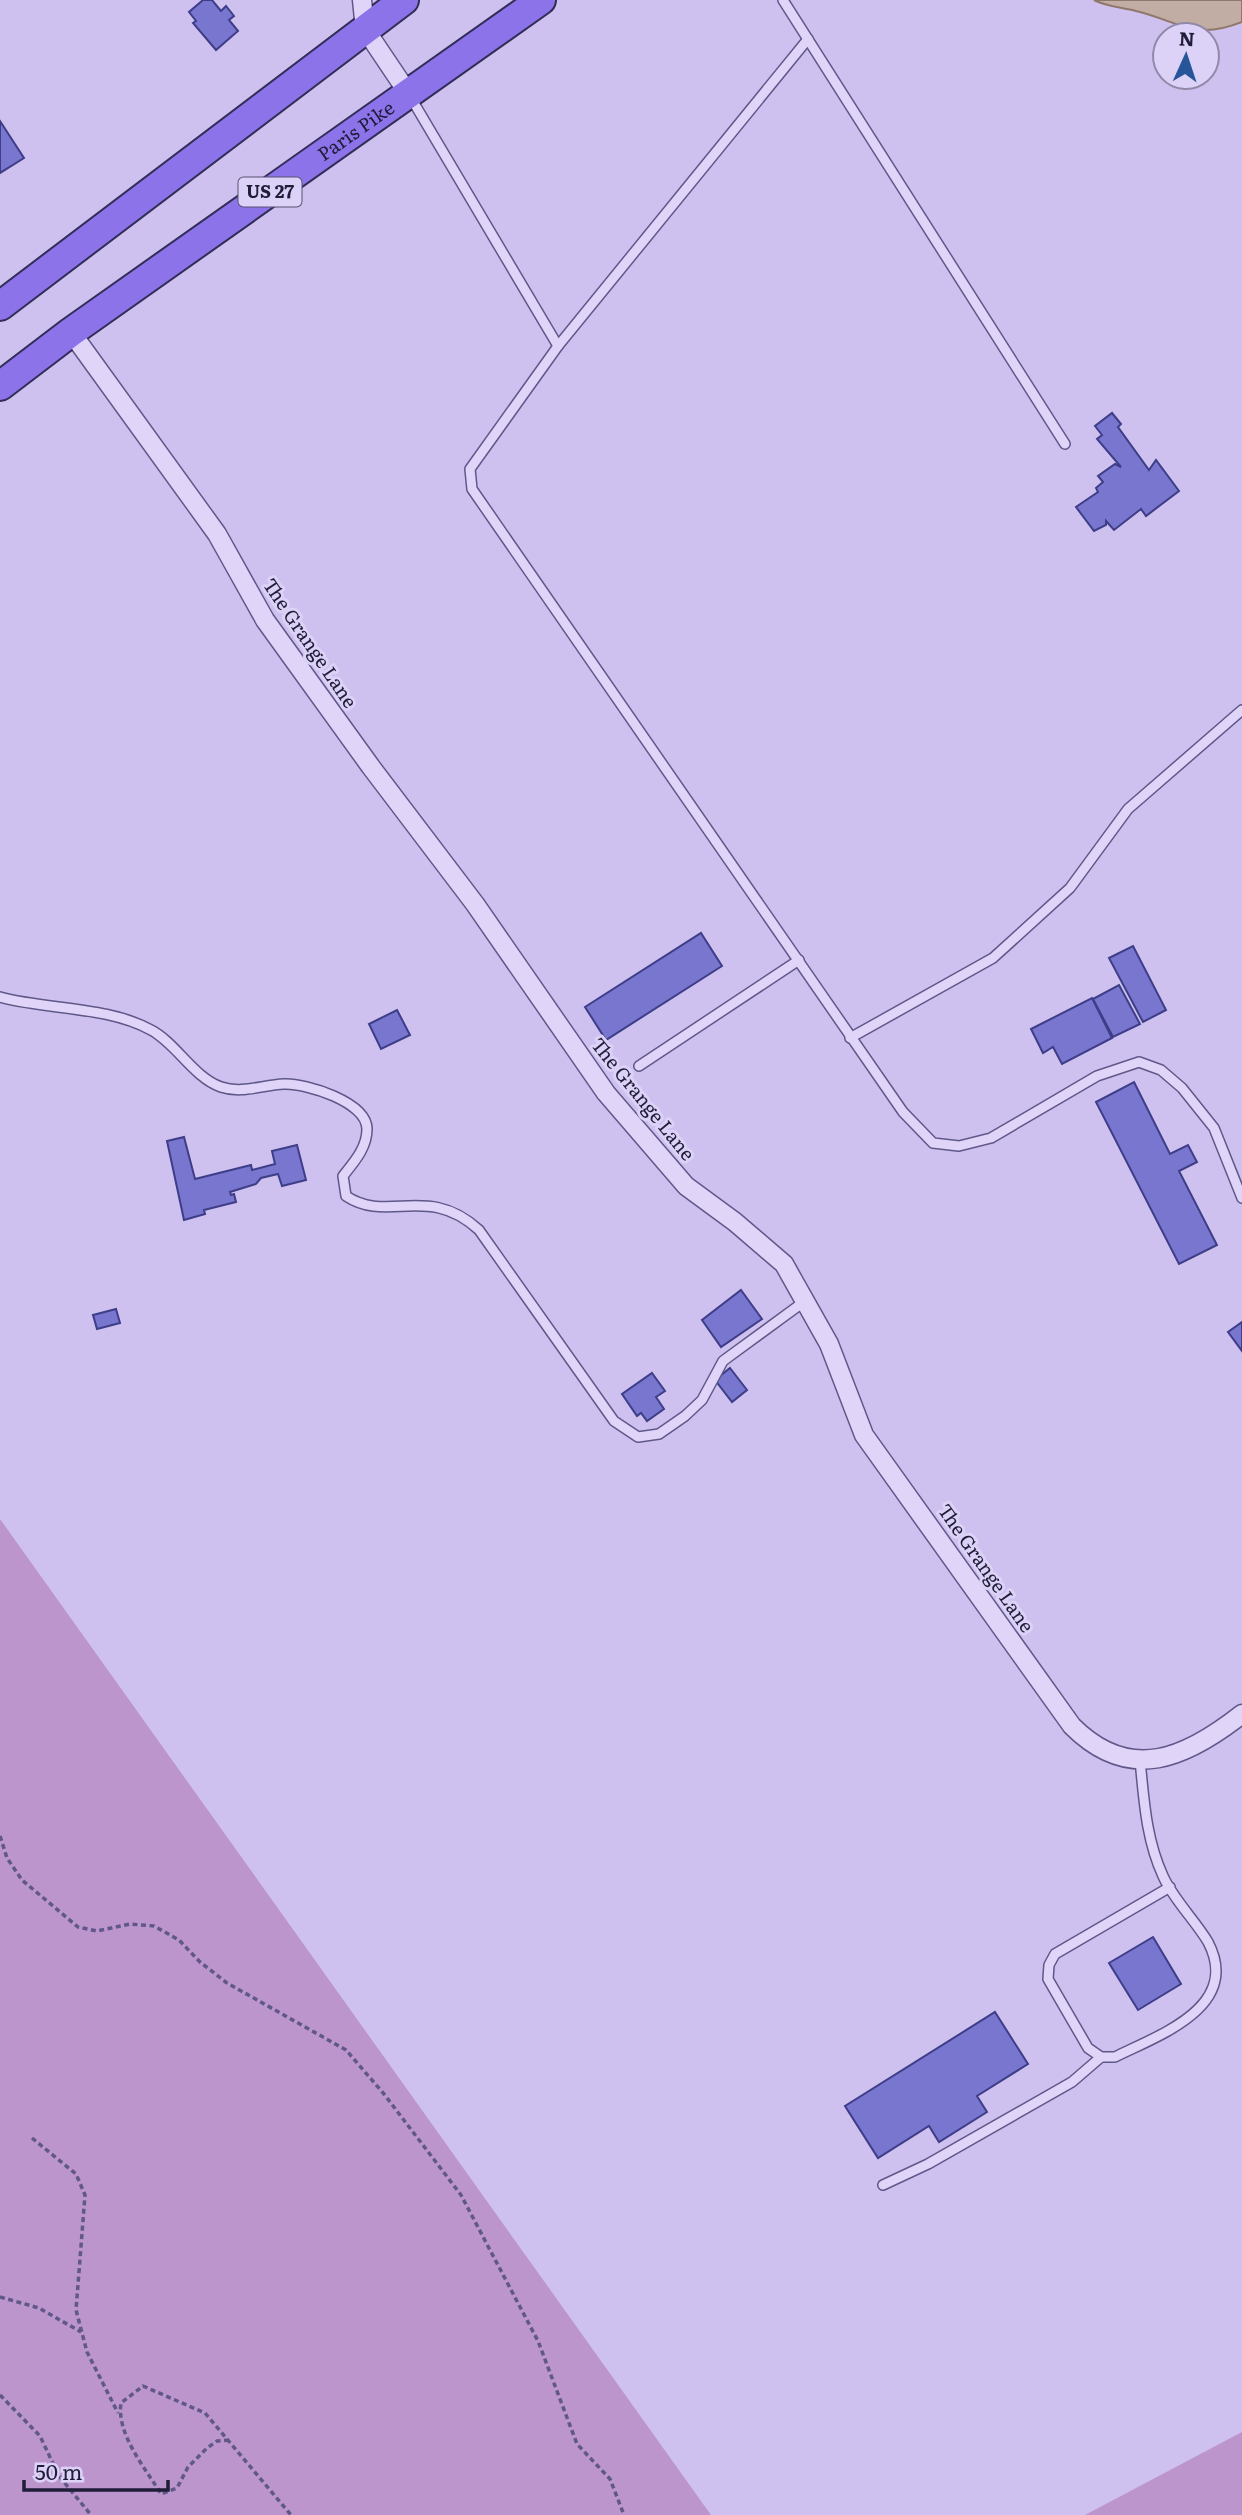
<svg xmlns="http://www.w3.org/2000/svg" width="1242" height="2515" font-family="Literata,serif">
<rect width="100%" height="100%" fill="#cfc1ef"/>
<!-- green -->
<g fill="#bd95cd">
<polygon points="0,1519 711,2515 0,2515"/>
<polygon points="1242,2432 1242,2515 1085,2515"/>
</g>
<!-- water -->
<path fill="#c1ada4" stroke="#8f786b" stroke-width="2" d="M1094 0H1242V22C1194 41 1181 22 1136 11 1122 7 1107 7 1094 0Z"/>
<!-- building -->
<g fill="#7876ce" stroke="#3d3d88" stroke-width="2">
<polygon points="203,0 212,0 221,11 226,6 234,16 229,20 238,31 216,50 193,23 196,21 189,12"/>
<polygon points="0,121 24,158 0,173"/>
<polygon points="1112,413 1121,424 1118,427 1149,470 1156,460 1179,491 1146,516 1141,509 1114,530 1106,521 1106,525 1094,531 1076,507 1098,492 1096,488 1103,482 1098,476 1115,464 1121,467 1097,439 1102,435 1095,426"/>
<polygon points="701,933 722,966 606,1040 585,1007"/>
<polygon points="1133,946 1166,1010 1143,1022 1109,958"/>
<polygon points="1119,985 1140,1024 1113,1037 1093,999"/>
<polygon points="1092,998 1112,1038 1062,1064 1053,1047 1043,1053 1031,1029"/>
<polygon points="397,1010 410,1035 381,1049 369,1024"/>
<polygon points="1134,1082 1170,1154 1188,1145 1197,1162 1179,1171 1217,1245 1179,1264 1096,1102"/>
<polygon points="184,1137 195,1179 251,1165 252,1170 275,1164 272,1151 297,1145 306,1180 282,1186 278,1174 261,1178 256,1184 230,1192 231,1195 234,1194 236,1202 204,1210 205,1214 184,1220 167,1141"/>
<polygon points="741,1290 762,1319 721,1347 702,1320"/>
<polygon points="116,1309 120,1323 97,1329 93,1315"/>
<polygon points="1242,1322 1242,1351 1228,1332"/>
<polygon points="730,1368 747,1390 732,1402 715,1380"/>
<polygon points="652,1373 665,1391 656,1397 664,1409 647,1421 641,1413 637,1416 622,1394"/>
<polygon points="1153,1937 1181,1984 1138,2010 1109,1963"/>
<polygon points="995,2012 1028,2064 977,2096 987,2112 939,2142 929,2126 878,2158 845,2106"/>
</g>
<g fill="none" stroke-linecap="round" stroke-linejoin="round">
<defs>
<g id="service">
<polyline points="783,0 1065,444"/>
<polyline points="411,98 558,346 470,469 472,489 903,1112 933,1143 959,1146 991,1138 1097,1076 1139,1062 1161,1070 1182,1088 1214,1128 1242,1198"/>
<polyline points="558,346 808,39"/>
<path d="M0 997C48 1010 107 1006 151 1030 176 1043 193 1077 221 1087 242 1094 262 1085 284 1084 306 1083 367 1102 367 1129 367 1148 354 1162 343 1176L346 1196C388 1224 428 1183 479 1230L614 1421 638 1437 659 1434 685 1416 702 1400 723 1361 805 1301"/>
<polyline points="850,1038 993,958 1070,888 1128,809 1242,710"/>
<polyline points="639,1066 799,960"/>
<path d="M1140 1760C1144 1800 1146 1839 1163 1876 1173 1899 1195 1920 1208 1942 1242 2007 1159 2035 1115 2057H1101L1088 2048 1048 1979 1049 1965 1055 1954 1170 1887"/>
<polyline points="883,2185 928,2164 1072,2082 1101,2057"/>
</g>
<g id="minor">
<polyline points="362,0 365,29 408,93"/>
<path d="M71 332 217 534 265 620 371 767 475 904 606 1093 686 1186 735 1222 784 1264 829 1344 864 1435 1072 1726C1130 1784 1186 1758 1242 1714"/>
</g>
<g id="trunk">
<polyline points="0,306 404,0"/>
<path id="s1" d="M0 386 71 332 541 0"/>
</g>
</defs>
<!-- service casing -->
<use href="#service" stroke="#5f5889" stroke-width="12"/>
<!-- minor casing -->
<use href="#minor" stroke="#5f5889" stroke-width="21"/>
<!-- trunk casing -->
<use href="#trunk" stroke="#302d56" stroke-width="32"/>
<!-- path -->
<g stroke="#5f5889" stroke-width="3.5" stroke-dasharray="5 3.5" stroke-linecap="butt">
<polyline points="0,1836 7,1858 22,1880 78,1927 97,1931 130,1924 154,1926 179,1940 200,1962 227,1983 346,2050 384,2094 461,2195 538,2341 577,2444 610,2479 624,2515"/>
<polyline points="32,2138 76,2174 85,2195 76,2310 87,2352 118,2413"/>
<polyline points="0,2297 39,2308 81,2332"/>
<polyline points="0,2395 40,2436 59,2476 91,2515"/>
<path d="M229 2440 217 2441 207 2448 188 2467 177 2488 161 2494C146 2469 116 2434 121 2403L143 2386 205 2413 291 2515"/>
</g>
<!-- service -->
<use href="#service" stroke="#e0d4f9" stroke-width="9"/>
<!-- minor -->
<use href="#minor" stroke="#e0d4f9" stroke-width="18"/>
<!-- trunk -->
<use href="#trunk" stroke="#8c73ea" stroke-width="28"/>
</g>
<g text-anchor="middle" stroke-width="6" stroke-linejoin="round" paint-order="stroke">
<!-- shield labels -->
<rect fill="#dcd1f6" stroke="#585371" stroke-width="2" x="238.5" y="177.5" width="63" height="29" rx="5"/>
<g font-size="18" font-weight="bold" fill="#1f1d38">
<text x="270" y="198">US 27</text>
</g>
<!-- street labels -->
<g font-size="19" fill="#1f1d38" stroke="#dcd1f6">
<text dy="7" stroke="none"><textPath href="#s1" startOffset="438">Paris Pike</textPath></text>
<text transform="translate(310 643) rotate(56)" y="7">The Grange Lane</text>
<text transform="translate(643 1099) rotate(51)" y="7">The Grange Lane</text>
<text transform="translate(986 1568) rotate(55)" y="7">The Grange Lane</text>
</g>
</g>
<!-- north arrow -->
<g transform="translate(1186 56) rotate(3)"><circle r="33" fill="#dcd1f6" stroke="#9089aa" stroke-width="2"/>
<path d="M0-5L12 26L0 18L-12 26Z" fill="#275599"/>
<text y="-10" font-size="19" font-weight="bold" text-anchor="middle" fill="#1f1d38">N</text>
</g>
<!-- scale -->
<path d="M24 2480v10h144v-10" fill="none" stroke="#1f1d38" stroke-width="3.5"/>
<text x="35" y="2480" font-size="21" fill="#1f1d38" stroke="#dcd1f6" stroke-width="5" paint-order="stroke">50 m</text>
</svg>
